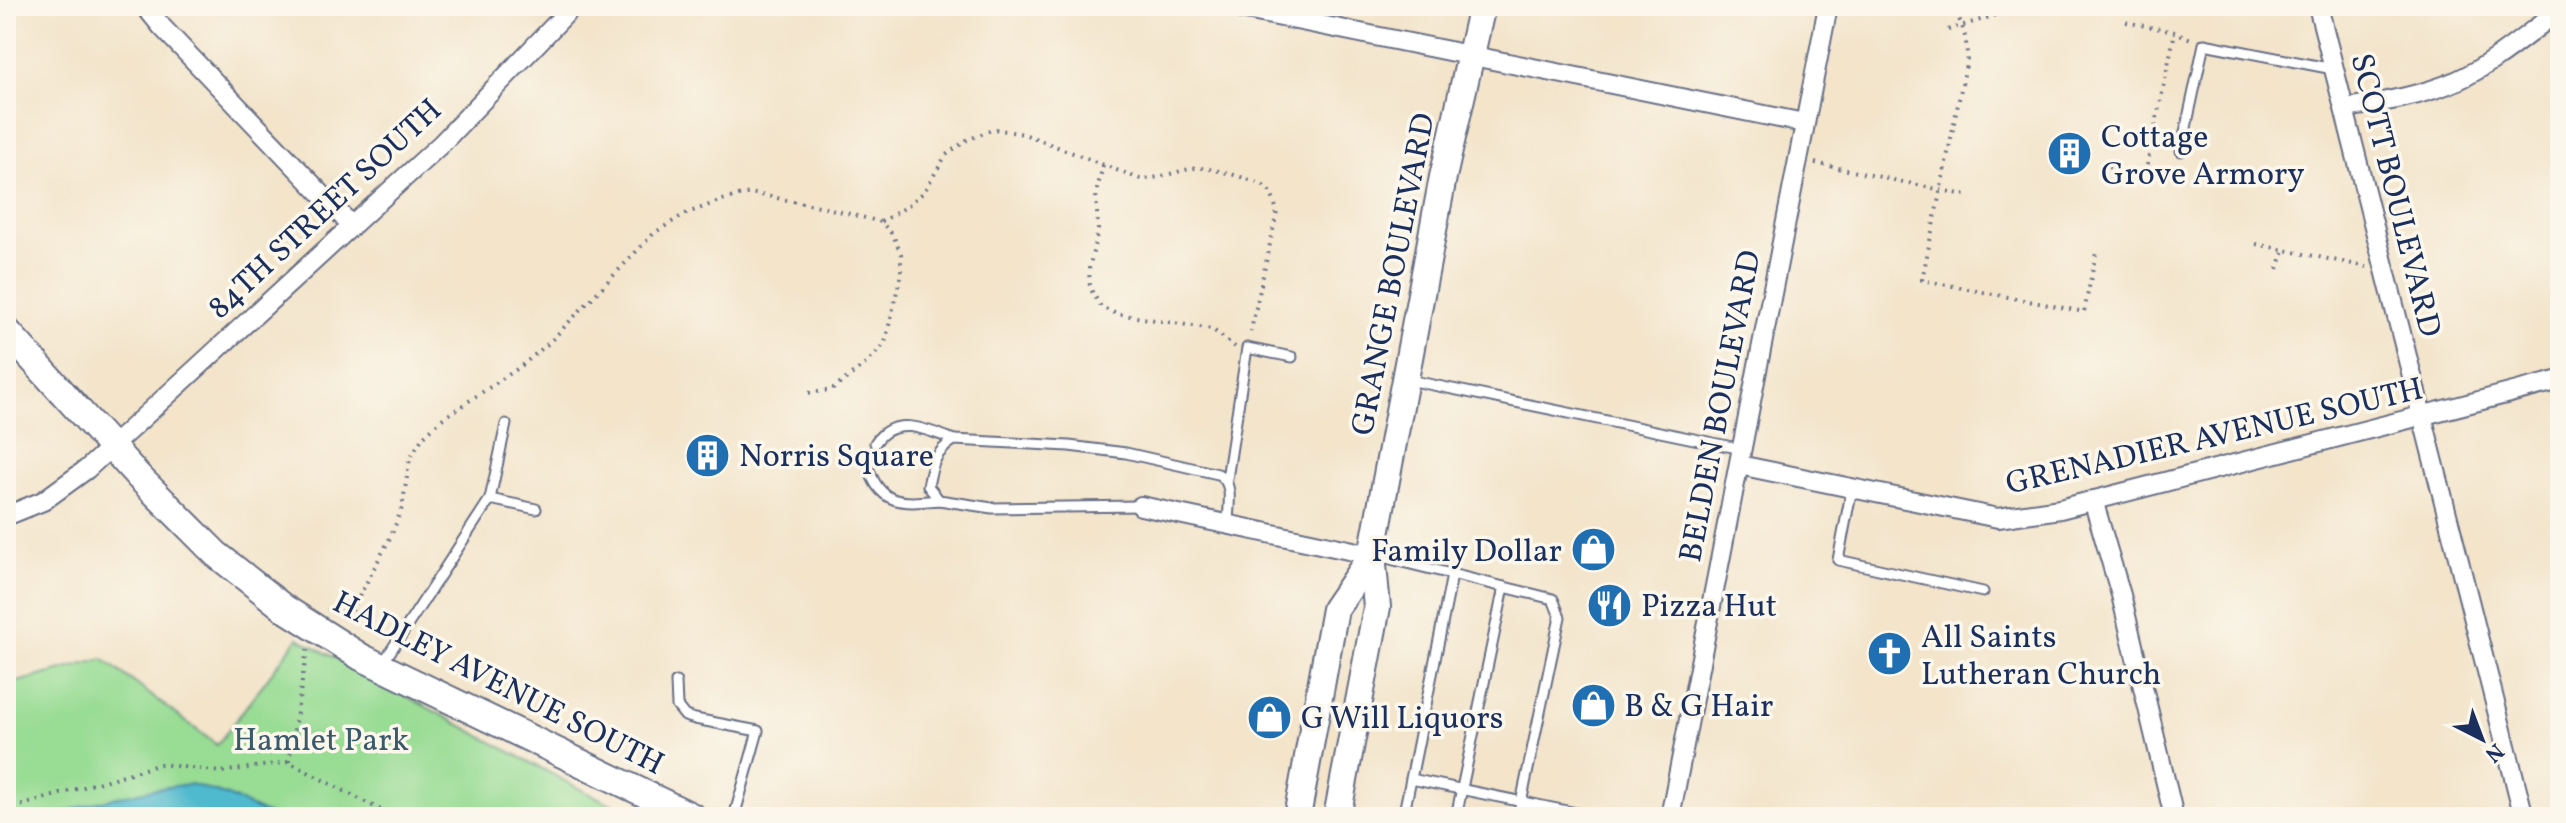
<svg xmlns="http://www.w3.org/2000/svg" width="2566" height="823" font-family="Vollkorn,serif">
<rect width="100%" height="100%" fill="#fbf7ec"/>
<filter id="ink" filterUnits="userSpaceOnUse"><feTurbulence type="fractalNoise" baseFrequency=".0125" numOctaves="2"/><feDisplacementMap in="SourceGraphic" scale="16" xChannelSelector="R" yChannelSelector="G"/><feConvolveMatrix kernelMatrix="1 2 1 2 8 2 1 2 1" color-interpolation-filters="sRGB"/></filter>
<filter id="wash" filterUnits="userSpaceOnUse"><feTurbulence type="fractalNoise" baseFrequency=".006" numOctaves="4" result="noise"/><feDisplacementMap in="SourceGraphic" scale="32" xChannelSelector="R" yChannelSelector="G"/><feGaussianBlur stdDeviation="1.8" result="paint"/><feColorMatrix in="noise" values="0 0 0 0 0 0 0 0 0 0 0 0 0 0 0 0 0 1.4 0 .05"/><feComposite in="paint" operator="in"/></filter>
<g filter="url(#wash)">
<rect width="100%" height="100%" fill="#f3e4ca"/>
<!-- green -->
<polygon fill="#99dc94" stroke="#5a8679" stroke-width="2" points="298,638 578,788 638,817 6,817 6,685 103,659 217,745"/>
<!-- water -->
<path fill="#4fb9cd" stroke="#357496" stroke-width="2" d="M191 784 228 796 273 817H50C96 801 142 789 191 784Z"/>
</g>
<g filter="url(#ink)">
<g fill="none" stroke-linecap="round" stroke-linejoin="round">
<defs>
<g id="lane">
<polyline points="2181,151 2204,44 2333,69"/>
<polyline points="1409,380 1742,449"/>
<path d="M875 443C894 414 928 430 954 440"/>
<path d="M870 472C883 507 906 503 939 500"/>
<polyline points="1227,479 1247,348 1292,357"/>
<polyline points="1852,488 1838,560 1983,592"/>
<polyline points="490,499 536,509"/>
<path d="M1141 506 992 508 939 500 928 486C932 465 935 452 954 440L1069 446 1126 453 1218 474C1235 483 1228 506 1228 523"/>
<polyline points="1374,555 1553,599 1560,617 1518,817"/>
<polyline points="1452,575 1411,779 1596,817"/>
<polyline points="381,666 490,499 506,424"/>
<polyline points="676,682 677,706 685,716 695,719 758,731 734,817"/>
<polyline points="1403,817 1411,779"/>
<polyline points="1456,817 1504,587"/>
</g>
<g id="street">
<polyline points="145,6 162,27 352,226"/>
<polyline points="1227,6 1804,123"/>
<polyline points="2318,6 2524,817"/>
<path d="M2345 108C2384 102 2422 96 2458 80 2495 63 2528 33 2560 10"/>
<polyline points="1739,465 1998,518 2060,509 2560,380"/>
<polyline points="2093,500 2121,595 2174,817"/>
<polyline points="1141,506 1372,555"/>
<polyline points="6,516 43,501 87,469 441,144 573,6"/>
<polyline points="1670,817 1828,6"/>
</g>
<g id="secondary">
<polyline points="6,330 139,477 216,554 284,608 361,657 693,817"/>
<polyline points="1297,817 1335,609 1372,555"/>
<polyline points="1337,817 1377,607 1372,555 1443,177 1482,6"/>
</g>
</defs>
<!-- lane casing -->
<use href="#lane" stroke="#676e84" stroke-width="13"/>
<!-- street casing -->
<use href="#street" stroke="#676e84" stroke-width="22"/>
<!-- secondary casing -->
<use href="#secondary" stroke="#676e84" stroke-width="30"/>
<!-- path -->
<g stroke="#676e84" stroke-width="4" stroke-dasharray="2 6" stroke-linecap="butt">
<path d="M1951 6C1964 24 1967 39 1967 60L1922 280 2084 312 2096 253"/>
<polyline points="2126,22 2175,32 2191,39"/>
<polyline points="1948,30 2009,11 2068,10"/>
<polyline points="1815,163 1969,196"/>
<polyline points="1103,165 1096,194 1098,230 1089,269 1090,288 1101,307 1117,314 1212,329 1235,347"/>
<polyline points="2108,167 2145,175 2175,32"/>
<path d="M881 222 906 207 924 192 946 155 967 140 994 129 1024 134 1140 179C1160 179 1176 171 1195 168 1207 166 1251 179 1262 185 1272 191 1274 201 1277 212L1250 335"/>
<polyline points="2256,244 2367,267"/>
<polyline points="2278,269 2284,250"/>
<polyline points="328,611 332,606 349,616 391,536 402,508 410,458 423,437 442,419 520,367 550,342 654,233 685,214 722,200 750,193 819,206 881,222 893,235 901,254 901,274 885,343 869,361 832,390 808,393"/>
<polyline points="289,762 307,650"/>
<polyline points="6,810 161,764 221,772 289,762 394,817"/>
</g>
<!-- lane -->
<use href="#lane" stroke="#fff" stroke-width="9"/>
<!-- street -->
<use href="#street" stroke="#fff" stroke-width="18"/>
<!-- secondary -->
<use href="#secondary" stroke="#fff" stroke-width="26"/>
</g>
</g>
<!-- icons -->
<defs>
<symbol id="building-disc" viewBox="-11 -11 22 22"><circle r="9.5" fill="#1f6fb2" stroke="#fbf7ec"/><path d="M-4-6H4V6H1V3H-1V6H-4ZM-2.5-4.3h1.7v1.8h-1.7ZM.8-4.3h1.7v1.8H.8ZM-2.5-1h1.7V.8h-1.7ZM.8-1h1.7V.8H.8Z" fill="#fff"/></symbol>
<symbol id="shop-disc" viewBox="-11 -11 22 22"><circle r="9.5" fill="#1f6fb2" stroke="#fbf7ec"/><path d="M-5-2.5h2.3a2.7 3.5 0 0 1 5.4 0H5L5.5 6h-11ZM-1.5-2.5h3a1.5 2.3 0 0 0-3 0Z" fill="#fff"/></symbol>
<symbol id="restaurant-disc" viewBox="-11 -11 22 22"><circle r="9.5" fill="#1f6fb2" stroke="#fbf7ec"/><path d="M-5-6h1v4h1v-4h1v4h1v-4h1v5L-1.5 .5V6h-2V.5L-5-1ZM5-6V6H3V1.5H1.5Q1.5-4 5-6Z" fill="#fff"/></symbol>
<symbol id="church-disc" viewBox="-11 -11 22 22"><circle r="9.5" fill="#1f6fb2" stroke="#fbf7ec"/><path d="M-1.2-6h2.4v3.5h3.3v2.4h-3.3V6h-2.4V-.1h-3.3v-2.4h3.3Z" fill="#fff"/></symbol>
</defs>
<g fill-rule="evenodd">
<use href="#building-disc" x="2044" y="128" width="51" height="51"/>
<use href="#building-disc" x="682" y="430" width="51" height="51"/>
<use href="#shop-disc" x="1568" y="524" width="51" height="51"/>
<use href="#restaurant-disc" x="1584" y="580" width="51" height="51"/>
<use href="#church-disc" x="1864" y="628" width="51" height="51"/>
<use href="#shop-disc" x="1568" y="680" width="51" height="51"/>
<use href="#shop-disc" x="1244" y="692" width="51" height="51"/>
</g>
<g text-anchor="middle" stroke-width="7" stroke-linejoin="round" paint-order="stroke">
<!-- poi labels -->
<g font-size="32" fill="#1b2f5e" stroke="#fbf7ec" text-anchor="start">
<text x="2101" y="147">Cottage<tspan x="2101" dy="37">Grove Armory</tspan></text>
<text x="739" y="466">Norris Square</text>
<text x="1562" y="561" text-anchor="end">Family Dollar</text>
<text x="1641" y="616">Pizza Hut</text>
<text x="1921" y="647">All Saints<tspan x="1921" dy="37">Lutheran Church</tspan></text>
<text x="1624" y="716">B &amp; G Hair</text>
<text x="1301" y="728">G Will Liquors</text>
</g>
<!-- street labels -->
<g font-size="32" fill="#1b2f5e" stroke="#fbf7ec">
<text transform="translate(2397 195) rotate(76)" y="11">SCOTT BOULEVARD</text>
<text transform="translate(324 208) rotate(-43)" y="11">84TH STREET SOUTH</text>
<text transform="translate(1392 274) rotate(-79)" y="11">GRANGE BOULEVARD</text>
<text transform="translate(1719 406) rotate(-79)" y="11">BELDEN BOULEVARD</text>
<text transform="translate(2214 435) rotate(-13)" y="11">GRENADIER AVENUE SOUTH</text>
<text transform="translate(499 682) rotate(27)" y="11">HADLEY AVENUE SOUTH</text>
</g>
<!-- park labels -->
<g font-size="32" fill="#3a5a6c" stroke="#fbf7ec">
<text x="321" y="750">Hamlet Park</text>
</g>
</g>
<!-- margin -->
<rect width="2566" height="823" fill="none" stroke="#fbf7ec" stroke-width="32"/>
<!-- north arrow -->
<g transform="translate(2482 739) rotate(138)" stroke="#fbf7ec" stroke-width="6" paint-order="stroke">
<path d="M0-6L14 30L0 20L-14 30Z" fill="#1b2f5e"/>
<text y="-12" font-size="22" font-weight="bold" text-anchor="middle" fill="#1b2f5e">N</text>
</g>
</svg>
